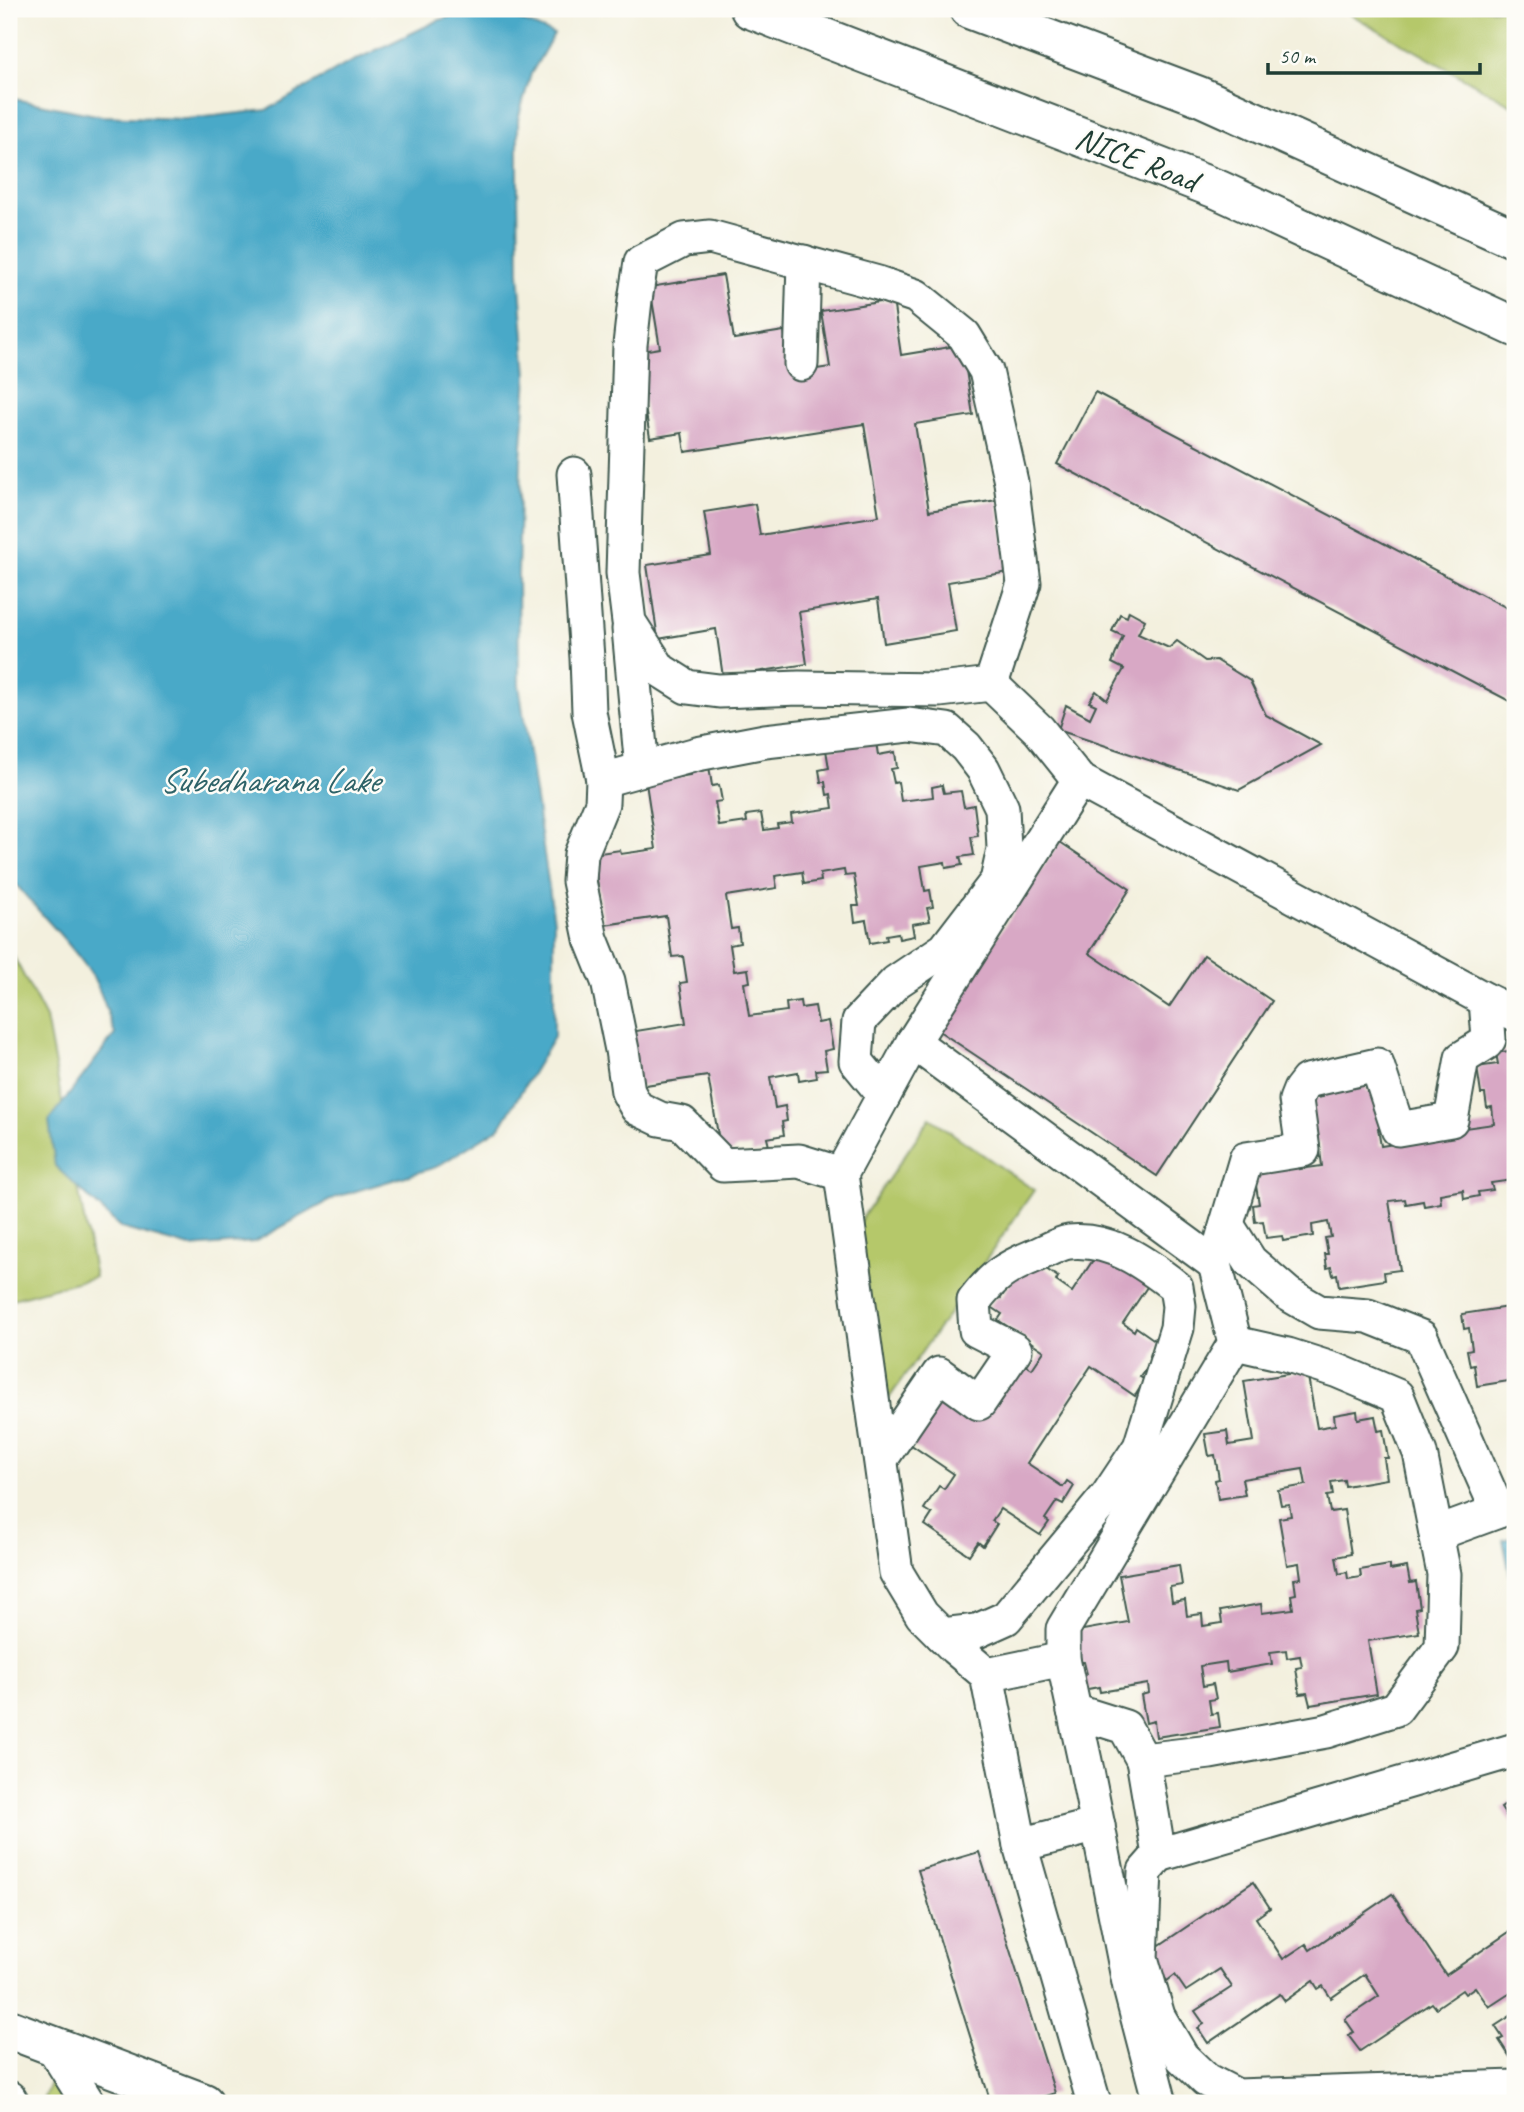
<svg xmlns="http://www.w3.org/2000/svg" width="1524" height="2112" font-family="Caveat,sans-serif">
<rect width="100%" height="100%" fill="#fdfcf7"/>
<filter id="ink" filterUnits="userSpaceOnUse"><feTurbulence type="fractalNoise" baseFrequency=".0143" numOctaves="2"/><feDisplacementMap in="SourceGraphic" scale="14" xChannelSelector="R" yChannelSelector="G"/><feConvolveMatrix kernelMatrix="1 2 1 2 8 2 1 2 1" color-interpolation-filters="sRGB"/></filter>
<filter id="wash" filterUnits="userSpaceOnUse"><feTurbulence type="fractalNoise" baseFrequency=".00686" numOctaves="4" result="noise"/><feDisplacementMap in="SourceGraphic" scale="28" xChannelSelector="R" yChannelSelector="G"/><feGaussianBlur stdDeviation="1.57" result="paint"/><feColorMatrix in="noise" values="0 0 0 0 0 0 0 0 0 0 0 0 0 0 0 0 0 1.4 0 .05"/><feComposite in="paint" operator="in"/></filter>
<g filter="url(#wash)">
<rect width="100%" height="100%" fill="#f3f0de"/>
<!-- green -->
<g fill="#b5c86b" stroke="#6a8250" stroke-width="2">
<polygon points="1348,9 1515,9 1515,107 1343,10"/>
<polygon points="9,948 46,1018 95,1277 9,1300"/>
<polygon points="930,1118 1034,1190 960,1298 887,1401 856,1227"/>
<polygon points="52,2078 68,2103 42,2103"/>
</g>
<!-- water -->
<g fill="#49a9c8" stroke="#34737e" stroke-width="2">
<path d="M473 9H492L554 34 531 74 518 119V190L519 272 527 376 521 460 518 574 519 685 554 921V1037L500 1127 436 1167 336 1197 254 1242 190 1247 121 1228 55 1166 49 1121 115 1034C108 1015 101 988 90 972 66 937 34 909 9 875V98L101 116 186 119 267 110 345 65 437 21Z"/>
<polygon points="1515,1537 1515,1598 1503,1540"/>
</g>
<g id="blocks">
<!-- building -->
<g fill="#d8a8c5">
<polygon points="723,275 734,339 784,331 791,373 830,367 821,311 893,300 901,355 962,345 973,415 915,424 929,511 997,500 1009,572 948,582 956,631 884,643 878,599 799,612 807,664 723,677 716,629 658,639 647,565 711,555 704,512 755,504 760,535 879,516 864,424 685,452 682,433 650,438 636,352 660,348 650,287"/>
<polygon points="1095,392 1515,612 1515,704 1057,464"/>
<polygon points="1129,611 1145,620 1138,634 1169,648 1177,641 1205,661 1216,660 1250,681 1266,715 1321,745 1239,790 1058,730 1066,705 1090,718 1096,705 1089,702 1096,691 1107,700 1124,669 1112,663 1123,636 1112,631 1120,614 1127,617"/>
<polygon points="876,742 878,755 895,752 897,768 891,769 894,783 898,782 901,801 933,797 932,787 942,785 944,793 961,791 964,807 974,805 978,836 971,837 974,855 960,857 962,865 946,868 945,862 921,866 925,891 930,890 933,907 927,908 930,921 912,924 914,936 899,939 898,933 886,935 887,940 870,943 866,920 855,922 853,906 859,906 854,875 845,876 844,870 820,874 821,881 804,884 802,872 775,876 777,888 726,896 731,929 738,928 740,943 730,945 734,971 748,969 750,982 744,983 749,1016 787,1011 786,1003 800,1001 801,1008 815,1006 818,1023 828,1021 833,1049 824,1051 827,1069 816,1070 817,1078 799,1081 798,1072 770,1077 775,1108 785,1106 787,1121 782,1122 784,1135 767,1138 770,1150 752,1153 751,1147 737,1148 722,1158 708,1076 638,1086 630,1032 686,1023 680,983 687,982 683,956 672,957 666,916 604,925 593,854 620,850 621,854 656,849 646,783 690,775 689,769 709,766 712,786 719,785 722,801 715,802 719,826 747,822 746,815 761,813 764,830 778,828 777,824 792,822 791,814 833,808 831,794 827,795 825,782 821,782 819,770 829,768 826,750"/>
<polygon points="1060,842 1130,889 1089,953 1169,1007 1204,955 1272,1001 1157,1176 936,1029"/>
<polygon points="1515,1050 1515,1189 1512,1180 1491,1183 1493,1190 1478,1192 1479,1196 1464,1199 1463,1190 1440,1194 1441,1203 1424,1206 1423,1201 1406,1204 1405,1199 1389,1201 1400,1270 1384,1272 1385,1280 1339,1287 1337,1274 1333,1275 1331,1267 1327,1268 1325,1254 1328,1254 1325,1238 1331,1237 1328,1222 1312,1225 1313,1236 1283,1241 1282,1236 1266,1238 1263,1221 1255,1222 1253,1205 1259,1204 1253,1167 1299,1160 1300,1169 1322,1166 1319,1142 1310,1143 1304,1100 1323,1097 1321,1088 1365,1081 1367,1092 1381,1091 1387,1129 1378,1129 1381,1146 1401,1143 1400,1137 1494,1124 1492,1107 1487,1108 1485,1094 1481,1094 1477,1067 1498,1064 1496,1053"/>
<polygon points="1515,1218 1515,1233 1513,1234 1510,1219"/>
<polygon points="1097,1254 1155,1275 1123,1323 1134,1331 1136,1327 1159,1343 1152,1360 1140,1377 1145,1380 1135,1396 1091,1366 1027,1463 1063,1487 1067,1481 1074,1486 1063,1504 1057,1501 1045,1519 1049,1522 1040,1535 1000,1509 992,1521 997,1524 983,1546 978,1542 969,1555 925,1525 932,1514 924,1509 939,1486 944,1489 954,1474 904,1440 937,1392 979,1420 1019,1361 1032,1369 1044,1351 998,1320 1002,1314 990,1306 998,1295 1001,1298 1025,1262 1040,1265 1058,1277 1056,1281 1072,1292"/>
<polygon points="1515,1306 1515,1380 1477,1386 1474,1365 1470,1366 1467,1350 1472,1349 1469,1328 1464,1329 1462,1314"/>
<polygon points="1307,1371 1317,1428 1335,1425 1334,1415 1357,1411 1358,1419 1375,1416 1378,1431 1383,1430 1388,1458 1384,1458 1387,1479 1345,1486 1344,1480 1331,1482 1333,1495 1327,1496 1330,1512 1344,1510 1351,1554 1336,1557 1339,1574 1347,1572 1348,1579 1361,1577 1360,1570 1390,1565 1390,1570 1407,1567 1410,1583 1416,1582 1420,1608 1415,1609 1419,1633 1368,1641 1377,1694 1310,1705 1307,1693 1300,1694 1296,1668 1302,1667 1300,1656 1287,1658 1286,1650 1270,1652 1272,1664 1227,1672 1226,1662 1200,1666 1203,1686 1213,1684 1216,1699 1209,1700 1211,1714 1218,1713 1220,1727 1156,1737 1154,1721 1146,1723 1141,1695 1149,1693 1148,1684 1100,1692 1099,1687 1082,1690 1079,1676 1087,1674 1084,1662 1081,1662 1072,1632 1128,1622 1119,1575 1179,1565 1182,1585 1170,1587 1172,1602 1185,1600 1187,1616 1202,1614 1203,1626 1222,1623 1220,1611 1261,1604 1262,1613 1293,1609 1291,1595 1296,1594 1294,1579 1301,1578 1299,1563 1287,1565 1279,1518 1291,1516 1289,1504 1281,1505 1278,1490 1306,1485 1303,1469 1242,1479 1245,1495 1218,1499 1215,1480 1219,1479 1215,1455 1209,1456 1205,1434 1227,1431 1229,1445 1254,1441 1244,1381"/>
<polygon points="1515,1798 1515,1829 1501,1808"/>
<polygon points="979,1852 1055,2093 1023,2103 991,2103 918,1870"/>
<polygon points="1253,1882 1270,1908 1256,1918 1283,1959 1306,1944 1310,1950 1392,1894 1446,1975 1515,1928 1515,1990 1489,2007 1475,1987 1465,1994 1462,1990 1436,2008 1432,2003 1360,2051 1348,2035 1354,2032 1345,2019 1379,1996 1365,1974 1331,1998 1323,1986 1318,1989 1313,1981 1285,2001 1280,1994 1208,2043 1198,2028 1204,2024 1195,2011 1232,1987 1220,1969 1186,1991 1175,1975 1167,1981 1148,1953"/>
<polygon points="1515,2013 1515,2053 1510,2057 1499,2040 1503,2038 1495,2026"/>
</g>
</g>
</g>
<g filter="url(#ink)">
<use href="#blocks" fill-opacity="0" stroke="#3f584e" stroke-width="2"/>
<g fill="none" stroke-linecap="round" stroke-linejoin="round">
<defs>
<g id="minor">
<polyline points="801,364 804,262"/>
<polyline points="574,474 587,658 589,712 603,780 602,803 581,854 579,881 591,939 608,981 622,1050 628,1092 637,1108 660,1119 682,1123 723,1165 799,1161 841,1174"/>
<polyline points="629,629 642,769"/>
<polyline points="991,684 1024,583 1011,482 986,371 964,335 916,296 878,283 710,237 684,240 641,262 635,300 630,345 623,573 629,622 660,670 687,687 719,691 799,688 940,690 991,684 1039,730 1079,780 1486,1000 1515,1014"/>
<polyline points="603,780 697,754 765,741 909,725 947,730 966,747 983,769 1002,808 1004,849 997,881 945,949 896,982 859,1021 856,1061 884,1095"/>
<polyline points="1079,780 913,1042 841,1174 896,1572 922,1615 955,1648 987,1675 1020,1845 1094,2103"/>
<polyline points="913,1042 1215,1264"/>
<polyline points="1227,1225 1250,1261 1288,1294 1319,1312 1368,1316 1421,1337 1498,1511"/>
<path d="M881 1459 939 1374 979 1403 1015 1350 976 1330 974 1301C993 1276 1005 1268 1034 1256 1044 1252 1057 1244 1069 1242 1111 1238 1144 1262 1176 1287L1179 1306 1177 1328 1140 1447 1108 1495 1006 1618 977 1631 942 1635"/>
<polyline points="1436,1534 1515,1505"/>
<polyline points="987,1675 1063,1659"/>
<polyline points="1074,1711 1125,1727 1143,1760 1210,1752 1326,1731 1396,1709 1442,1647 1444,1574 1420,1453 1397,1396 1338,1371 1288,1355 1235,1343"/>
<polyline points="1143,1760 1159,1855 1515,1750"/>
<polyline points="1020,1845 1098,1825"/>
<polyline points="1159,1855 1145,1871 1141,1958 1158,2016 1182,2057 1206,2080 1237,2096 1515,2087"/>
<polyline points="51,2044 88,2103"/>
<polyline points="9,2098 12,2103"/>
<polyline points="1160,2103 1130,1988 1085,1761 1063,1659 1063,1629 1235,1343 1215,1264 1246,1159 1303,1150 1296,1100 1300,1090 1307,1081 1377,1065 1398,1129 1451,1120 1462,1058 1486,1043 1489,1039 1486,1000"/>
</g>
<polyline id="major" points="9,2029 204,2103"/>
<g id="highway">
<polyline points="750,9 1219,190 1515,327"/>
<polyline points="969,9 1199,96 1515,239"/>
</g>
</defs>
<!-- minor casing -->
<use href="#minor" stroke="#3f584e" stroke-width="37"/>
<!-- major casing -->
<use href="#major" stroke="#3f584e" stroke-width="42"/>
<!-- highway casing -->
<use href="#highway" stroke="#3f584e" stroke-width="42"/>
<!-- minor -->
<use href="#minor" stroke="#fff" stroke-width="33"/>
<!-- major -->
<use href="#major" stroke="#fff" stroke-width="38"/>
<!-- highway -->
<use href="#highway" stroke="#fff" stroke-width="38"/>
</g>
</g>
<g text-anchor="middle" stroke-width="5" stroke-linejoin="round" paint-order="stroke">
<!-- street labels -->
<g font-size="33" fill="#1f3d34" stroke="#fdfcf7">
<text transform="translate(1137 158) rotate(21)" y="12">NICE Road</text>
</g>
<!-- water labels -->
<g font-size="35" font-style="italic" fill="#2e6368" stroke="#fdfcf7">
<text x="269" y="792">Subedharana Lake</text>
</g>
</g>
<!-- margin -->
<rect width="1524" height="2112" fill="none" stroke="#fdfcf7" stroke-width="35"/>
<!-- scale -->
<path d="M1268 63v10h212v-10" fill="none" stroke="#1f3d34" stroke-width="3.5"/>
<text x="1279" y="63" font-size="21" fill="#1f3d34" stroke="#fdfcf7" stroke-width="5" paint-order="stroke">50 m</text>
</svg>
